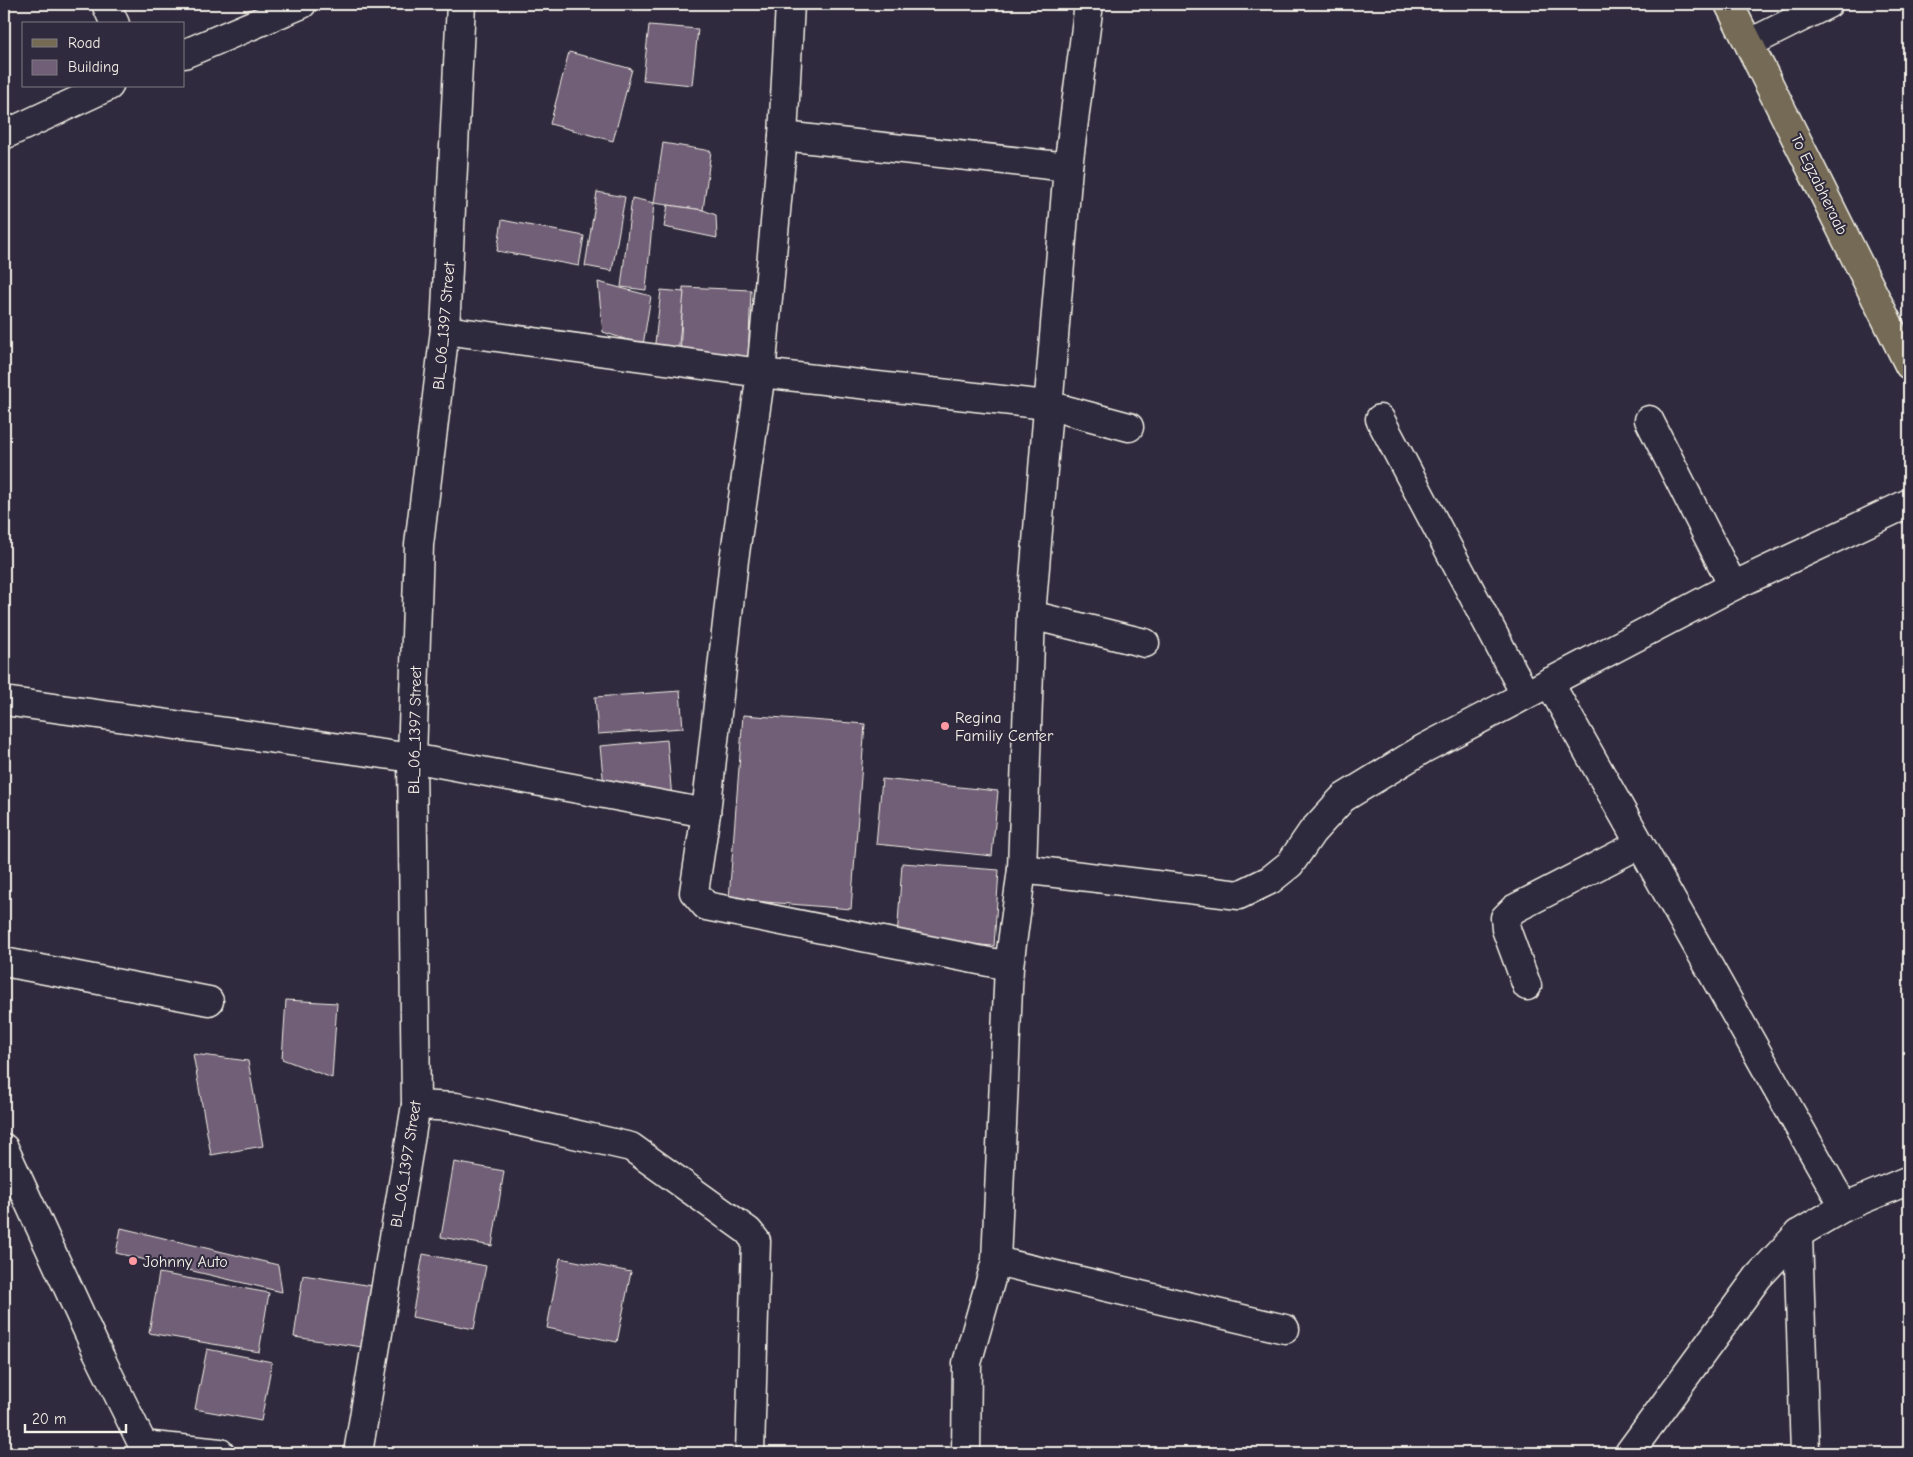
<svg xmlns="http://www.w3.org/2000/svg" width="1913" height="1457" font-family="'Comic Neue',sans-serif">
<rect width="100%" height="100%" fill="#2f2a3d"/>
<filter id="ink" filterUnits="userSpaceOnUse"><feTurbulence type="fractalNoise" baseFrequency=".02" numOctaves="2"/><feDisplacementMap in="SourceGraphic" scale="10" xChannelSelector="R" yChannelSelector="G"/><feConvolveMatrix kernelMatrix="1 2 1 2 8 2 1 2 1" color-interpolation-filters="sRGB"/></filter>
<g filter="url(#ink)">
<!-- building -->
<g fill="#715e77" stroke="#f4f1e8">
<polygon points="649,25 698,29 692,85 643,80"/>
<polygon points="569,52 632,69 613,141 550,124"/>
<polygon points="663,143 711,151 703,210 654,203"/>
<polygon points="597,192 625,197 612,271 585,266"/>
<polygon points="632,198 654,203 646,290 621,287"/>
<polygon points="668,205 703,210 716,215 717,238 664,227"/>
<polygon points="502,220 584,236 579,266 497,251"/>
<polygon points="598,282 651,296 643,345 603,332"/>
<polygon points="683,287 751,290 748,362 680,359"/>
<polygon points="661,290 684,292 678,355 654,352"/>
<polygon points="680,691 683,728 598,734 595,697"/>
<polygon points="743,715 865,724 851,909 729,899"/>
<polygon points="667,740 672,799 604,786 600,746"/>
<polygon points="882,779 998,791 992,856 876,844"/>
<polygon points="902,863 999,870 994,946 897,939"/>
<polygon points="286,1000 337,1003 332,1078 282,1059"/>
<polygon points="193,1054 248,1061 263,1146 211,1155"/>
<polygon points="454,1162 504,1171 492,1246 441,1237"/>
<polygon points="121,1228 278,1265 282,1292 116,1253"/>
<polygon points="423,1254 486,1266 474,1329 412,1317"/>
<polygon points="560,1258 631,1272 617,1342 547,1328"/>
<polygon points="159,1273 269,1293 259,1352 149,1333"/>
<polygon points="303,1275 379,1287 369,1348 294,1337"/>
<polygon points="207,1349 272,1362 261,1421 195,1409"/>
</g>
<g fill="none" stroke-linecap="round" stroke-linejoin="round">
<defs>
<g id="minor">
<polyline points="106,4 115,24"/>
<polyline points="1750,43 1828,4"/>
<polyline points="184,54 302,4"/>
<polyline points="4,135 109,86"/>
<polyline points="783,136 1068,167"/>
<polyline points="445,330 761,373 1047,405 1129,427"/>
<polyline points="1380,419 1525,694"/>
<polyline points="1649,420 1733,586"/>
<polyline points="1031,615 1145,643"/>
<polyline points="1549,682 1844,1207 1909,1180"/>
<polyline points="4,701 412,758 706,813 734,560 761,373 783,136 790,4"/>
<polyline points="706,813 694,892 706,906 1009,966"/>
<polyline points="1022,869 1239,895 1270,880 1290,864 1312,832 1343,798 1423,749 1733,586 1909,503"/>
<polyline points="4,962 209,1001"/>
<polyline points="1527,986 1506,929 1505,918 1514,909 1640,844"/>
<polyline points="416,1105 456,1107 631,1147 748,1231 756,1241 750,1453"/>
<polyline points="4,1148 97,1351 143,1445 143,1453"/>
<polyline points="1798,1234 1805,1453"/>
<polyline points="996,1261 1285,1329"/>
<polyline points="143,1445 220,1453"/>
<polyline points="358,1453 416,1105 412,758 419,545 445,330 461,4"/>
<polyline points="966,1453 967,1363 996,1261 1009,966 1022,869 1031,615 1068,167 1089,4"/>
<polyline points="1629,1453 1758,1277 1798,1234 1844,1207"/>
</g>
<polyline id="major" points="1729,4 1909,365"/>
</defs>
<!-- minor casing -->
<use href="#minor" stroke="#f4f1e8" stroke-width="31"/>
<!-- major casing -->
<use href="#major" stroke="#f4f1e8" stroke-width="31"/>
<!-- minor -->
<use href="#minor" stroke="#2f2a3d" stroke-width="28"/>
<!-- major -->
<use href="#major" stroke="#756b55" stroke-width="28"/>
</g>
</g>
<!-- markers -->
<g fill="#ff9aa2" stroke="#2f2a3d" stroke-width="2">
<circle cx="945" cy="726" r="5"/>
<circle cx="133" cy="1261" r="5"/>
</g>
<g text-anchor="middle" stroke-width="4" stroke-linejoin="round" paint-order="stroke">
<!-- street labels -->
<g font-size="16" fill="#f4f1e8" stroke="#2f2a3d">
<text transform="translate(1820 184) rotate(64)" y="6">To Egzabheraab</text>
<text transform="translate(443 326) rotate(-85)" y="6">BL_06_1397 Street</text>
<text transform="translate(414 730) rotate(-89)" y="6">BL_06_1397 Street</text>
<text transform="translate(405 1164) rotate(-81)" y="6">BL_06_1397 Street</text>
</g>
<!-- poi labels -->
<g font-size="16" fill="#f4f1e8" stroke="#2f2a3d" text-anchor="start">
<text x="955" y="723">Regina<tspan x="955" dy="18">Familiy Center</tspan></text>
<text x="143" y="1267">Johnny Auto</text>
</g>
</g>
<!-- margin -->
<rect width="1913" height="1457" fill="none" stroke="#2f2a3d" stroke-width="20"/>
<rect x="10" y="10" width="1893" height="1437" fill="none" stroke="#f4f1e8" stroke-width="2" filter="url(#ink)"/>
<!-- legend -->
<rect x="22" y="22" width="162" height="65" fill="#2f2a3d" stroke="#7e7a81"/>
<rect x="32" y="39" width="25" height="8" fill="#756b55" stroke="#7e7a81"/>
<text x="68" y="48" font-size="15" fill="#f4f1e8">Road</text>
<rect x="32" y="60" width="25" height="15" fill="#715e77" stroke="#7e7a81"/>
<text x="68" y="72" font-size="15" fill="#f4f1e8">Building</text>
<!-- scale -->
<path d="M25 1424v8h101v-8" fill="none" stroke="#f4f1e8" stroke-width="2.5"/>
<text x="32" y="1424" font-size="15" fill="#f4f1e8" stroke="#2f2a3d" stroke-width="4" paint-order="stroke">20 m</text>
</svg>
